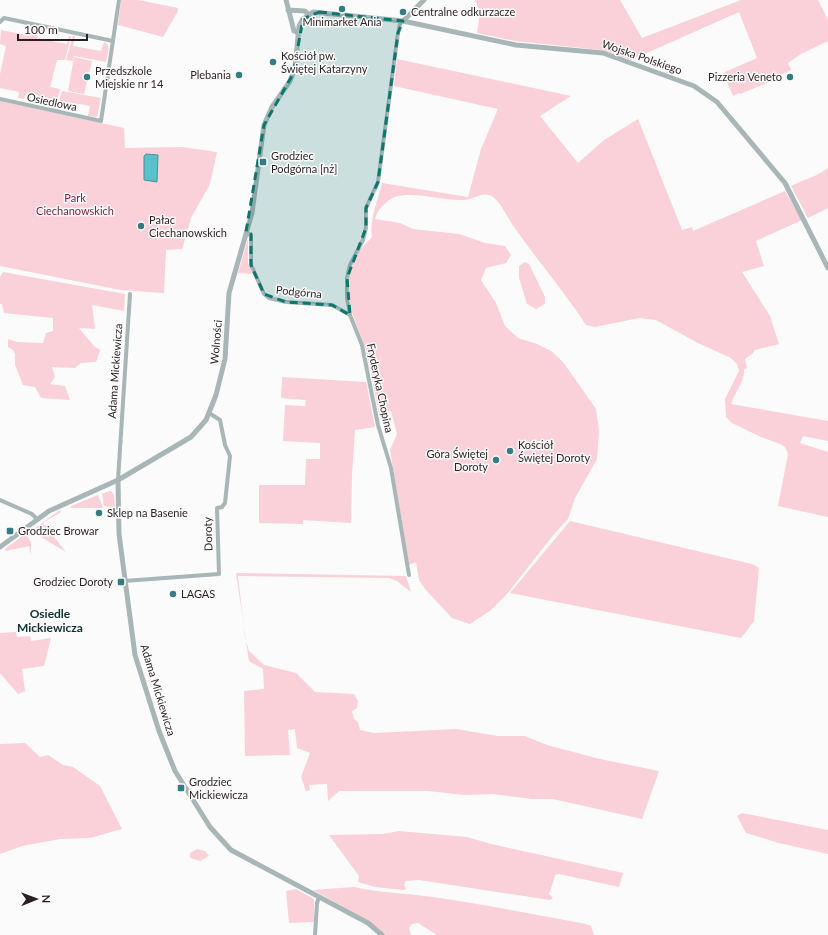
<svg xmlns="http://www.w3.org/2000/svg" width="828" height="935" font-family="Lato,sans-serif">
<rect width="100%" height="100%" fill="#fbfbfb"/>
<!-- green -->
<g fill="#fad0d9">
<polygon points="121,0 138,0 178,8 178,11 163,37 118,25"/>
<polygon points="475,0 620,0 642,38 741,0 818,0 828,20 828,41 801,54 788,63 791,70 776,77 777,79 740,94 739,93 733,96 723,73 757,58 739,12 631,60 601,50 515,41 477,33 480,12"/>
<polygon points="33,28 39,29 37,38 67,44 69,36 71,36 65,60 57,60 50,87 60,89 55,109 53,109 54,99 26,93 24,99 18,98 19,92 0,88 0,74 6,46 0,44 1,30 31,36"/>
<path d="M73 36H75L73 46 101 51 104 42C112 45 107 55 106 62L74 56 73 61 66 60Z"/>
<polygon points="74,57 92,61 84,94 68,91"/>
<path d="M397 59 571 96 540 116 578 163 604 140 638 119 682 230 692 227 693 231 785 191 802 220 756 241 764 266 742 272 770 316 779 344 755 350 752 354 745 359 747 368 744 369C745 381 735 392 731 404L828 421V441L803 436 800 443 828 452V517L778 506 788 454 785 447 780 444 761 437 732 423 726 417 725 399 739 371 737 364 731 358 698 343 656 320 639 318 595 327 586 325C564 291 537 260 514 227 507 217 502 204 493 197 483 190 473 200 464 200 443 201 414 191 395 197 386 200 377 211 375 219L400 223 413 229 459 234 485 243 505 246 511 255 506 263 486 268 481 280 496 303 505 326 518 338 537 344 551 351 563 362 596 409 599 431 597 459 575 498 568 519 554 534 507 594 491 610 470 624 452 618 425 589 419 580 416 562 409 565 390 450 397 434 391 411 379 414 367 353 350 307 348 275 358 252 372 237C369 221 378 200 382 183L468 197 481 149 498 109 394 86Z"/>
<polygon points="62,91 101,98 97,117 88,116 90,106 62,101 60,110 57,109"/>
<polygon points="0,101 124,128 125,148 182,147 217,152 210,184 191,218 182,249 166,250 164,293 121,290 0,266"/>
<path d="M828 168V208L808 218 791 186C803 180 818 176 828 168Z"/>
<polygon points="248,239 248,263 252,274 238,273"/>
<polygon points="525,262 529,264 545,297 545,304 536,309 527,304 519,278 519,266"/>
<polygon points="3,272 125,294 124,311 92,305 95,329 79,328 94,346 100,350 96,362 81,363 75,368 52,367 55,377 50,384 65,386 70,400 41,398 35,387 23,385 15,365 15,354 13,350 8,347 8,339 17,342 43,343 46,333 53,331 53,318 4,313 2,304 0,304 0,277"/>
<polygon points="282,377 366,382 375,427 355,430 352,475 351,523 303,520 303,524 259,523 259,485 305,485 306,459 320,459 320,443 283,441 285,405 305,406 306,400 281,398"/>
<polygon points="109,491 111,491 114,495 115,507 104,506 102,494"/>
<polygon points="98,495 103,508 71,508 71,506"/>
<polygon points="60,510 61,512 43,523 66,552 31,531"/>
<polygon points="570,521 752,564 759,568 754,621 741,638 510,593"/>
<polygon points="26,533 31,543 31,555 29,546 6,551 5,549"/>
<polygon points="236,573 406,576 411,592 397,581 389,578 238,576 245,637 249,651 264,665 296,673 315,692 354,694 358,701 357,708 352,711 354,719 358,722 360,730 374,733 456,729 498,736 525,736 547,745 600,759 659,771 642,819 553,799 532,799 493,794 464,795 428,791 339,791 328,801 327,784 309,785 310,790 306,791 301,777 310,753 297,748 295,729 288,730 290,755 245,756 244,691 264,689 263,669 249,661"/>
<polygon points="16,632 17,637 30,636 31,641 51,638 44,666 22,669 25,691 18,694 0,673 0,633"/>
<polygon points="25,743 40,757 48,755 63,765 73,767 100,786 122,829 90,838 60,839 22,846 0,854 0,744"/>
<polygon points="742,813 828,830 828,854 779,843 746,833 737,816"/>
<path d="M399 831 467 837 491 844 623 873 619 887 559 874 555 875C554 882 551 887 549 894L553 898 550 900 419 880 406 881 404 885 406 889 403 890 375 887 358 882 359 876 329 835 383 834Z"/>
<polygon points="197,849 205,851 209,856 200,861 190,858 190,853"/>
<path d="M354 887C380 893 406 893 432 897 484 904 535 915 586 924L591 926 594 935H437L418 923 412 924 409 928 411 935H384L370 922 313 890Z"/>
<polygon points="296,889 314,899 314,922 289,923 286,891"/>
</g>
<!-- water -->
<polygon fill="#59c1c9" stroke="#4b9097" points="146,154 158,155 157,182 144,180 144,156"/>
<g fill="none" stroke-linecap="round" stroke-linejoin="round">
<!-- minor -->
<g stroke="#a8b6b8" stroke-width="4">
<polyline points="403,21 400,24 398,33 378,182 366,208 366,228 363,240 350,265 347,278 347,298 350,315 362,345 378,425 391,468 409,575"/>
<polyline points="0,22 4,18 113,41"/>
<polyline points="0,99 101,121 119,0"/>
<polyline points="246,232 251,236 251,265 264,294 269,298 286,302 332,305 350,315"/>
<polyline points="118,480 130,294"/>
<polyline points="0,500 32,514 37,519"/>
<polyline points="124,581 219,574 217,508 222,507 225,503 230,456 225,445 220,420 209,413"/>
<polyline points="315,935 317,903 319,897"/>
</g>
<!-- tertiary -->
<g stroke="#a8b6b8" stroke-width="5">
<polyline points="286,0 294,31 298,32"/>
<polyline points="288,10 305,11 308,14"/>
<polyline points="403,21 424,0"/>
<polyline points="118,480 119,534 135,655 159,731 175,771 210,827 231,850 368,923 382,935"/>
<polyline points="0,547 49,511 118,480 191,437 206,420 216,395 225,359 229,293 252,213 264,125 272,107 290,81 295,68 299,26 303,19 313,12 403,21 516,45 603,53 694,86 717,102 785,183 828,268"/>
</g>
</g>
<!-- marked area -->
<path fill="#0f766e" fill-opacity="0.2" stroke="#0f766e" stroke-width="3" stroke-dasharray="8 5" stroke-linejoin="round" d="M319 12 403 21 398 33 378 182 366 208V228L347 278 350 315 332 305 286 302 264 294 251 265V234L246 232 264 125 293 74 303 19Z"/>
<!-- markers -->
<g fill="#337c82" stroke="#fbfbfb" stroke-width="1.5">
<circle cx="342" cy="9" r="4"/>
<circle cx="403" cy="12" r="4"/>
<circle cx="273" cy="62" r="4"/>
<circle cx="239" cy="75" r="4"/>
<circle cx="87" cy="77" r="4"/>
<circle cx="790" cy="77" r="4"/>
<rect x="259" y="158" width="8" height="8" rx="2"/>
<circle cx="141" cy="226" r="4"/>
<circle cx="510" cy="451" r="4"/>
<circle cx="496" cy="460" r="4"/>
<circle cx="99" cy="513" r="4"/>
<rect x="6" y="527" width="8" height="8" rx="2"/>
<rect x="117" y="578" width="8" height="8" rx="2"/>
<circle cx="173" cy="594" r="4"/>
<rect x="177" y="784" width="8" height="8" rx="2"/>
</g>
<g text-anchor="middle" stroke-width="3" stroke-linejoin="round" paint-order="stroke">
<!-- poi labels -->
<g font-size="11" fill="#2b1f22" stroke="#fbfbfb" text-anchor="start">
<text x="411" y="16">Centralne odkurzacze</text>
<text x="342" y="26" text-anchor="middle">Minimarket Ania</text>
<text x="281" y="60">Kościół pw.<tspan x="281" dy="13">Świętej Katarzyny</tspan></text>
<text x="95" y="75">Przedszkole<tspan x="95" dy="13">Miejskie nr 14</tspan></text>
<text x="231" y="79" text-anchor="end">Plebania</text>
<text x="782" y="81" text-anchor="end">Pizzeria Veneto</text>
<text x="271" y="160">Grodziec<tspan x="271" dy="13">Podgórna [nż]</tspan></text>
<text x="149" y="224">Pałac<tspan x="149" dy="13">Ciechanowskich</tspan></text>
<text x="518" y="449">Kościół<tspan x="518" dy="13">Świętej Doroty</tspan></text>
<text x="488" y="458" text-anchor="end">Góra Świętej<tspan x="488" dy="13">Doroty</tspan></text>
<text x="107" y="517">Sklep na Basenie</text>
<text x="18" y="535">Grodziec Browar</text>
<text x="113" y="586" text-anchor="end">Grodziec Doroty</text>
<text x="181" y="598">LAGAS</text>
<text x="189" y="786">Grodziec<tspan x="189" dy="13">Mickiewicza</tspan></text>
</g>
<!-- street labels -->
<g font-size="11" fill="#2b1f22" stroke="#fbfbfb">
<text transform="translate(642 57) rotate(19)" y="4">Wojska Polskiego</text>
<text transform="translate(52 102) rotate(12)" y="4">Osiedlowa</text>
<text transform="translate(299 292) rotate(6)" y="4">Podgórna</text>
<text transform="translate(216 342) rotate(-85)" y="4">Wolności</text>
<text transform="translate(115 371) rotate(-86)" y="4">Adama Mickiewicza</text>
<text transform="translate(380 388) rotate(78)" y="4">Fryderyka Chopina</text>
<text transform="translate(208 534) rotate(-92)" y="4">Doroty</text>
<text transform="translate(158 690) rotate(73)" y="4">Adama Mickiewicza</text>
</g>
<!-- park labels -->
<g font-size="11" fill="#7a203f" stroke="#fbfbfb">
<text x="75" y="202">Park<tspan x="75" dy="13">Ciechanowskich</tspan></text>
</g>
<!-- neighbourhood labels -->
<g font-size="12" font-weight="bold" fill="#0d3033" stroke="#fbfbfb">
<text x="50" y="618">Osiedle<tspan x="50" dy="14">Mickiewicza</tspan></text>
</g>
</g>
<!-- north arrow -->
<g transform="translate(36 899) rotate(89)" stroke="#fbfbfb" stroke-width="3" paint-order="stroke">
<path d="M0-3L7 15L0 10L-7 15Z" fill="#2b1f22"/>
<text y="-6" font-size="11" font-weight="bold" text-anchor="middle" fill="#2b1f22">N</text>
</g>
<!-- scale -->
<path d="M18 34v6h69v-6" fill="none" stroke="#2b1f22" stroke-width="2"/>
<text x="24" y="34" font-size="12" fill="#2b1f22" stroke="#fbfbfb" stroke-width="3" paint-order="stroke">100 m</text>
</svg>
